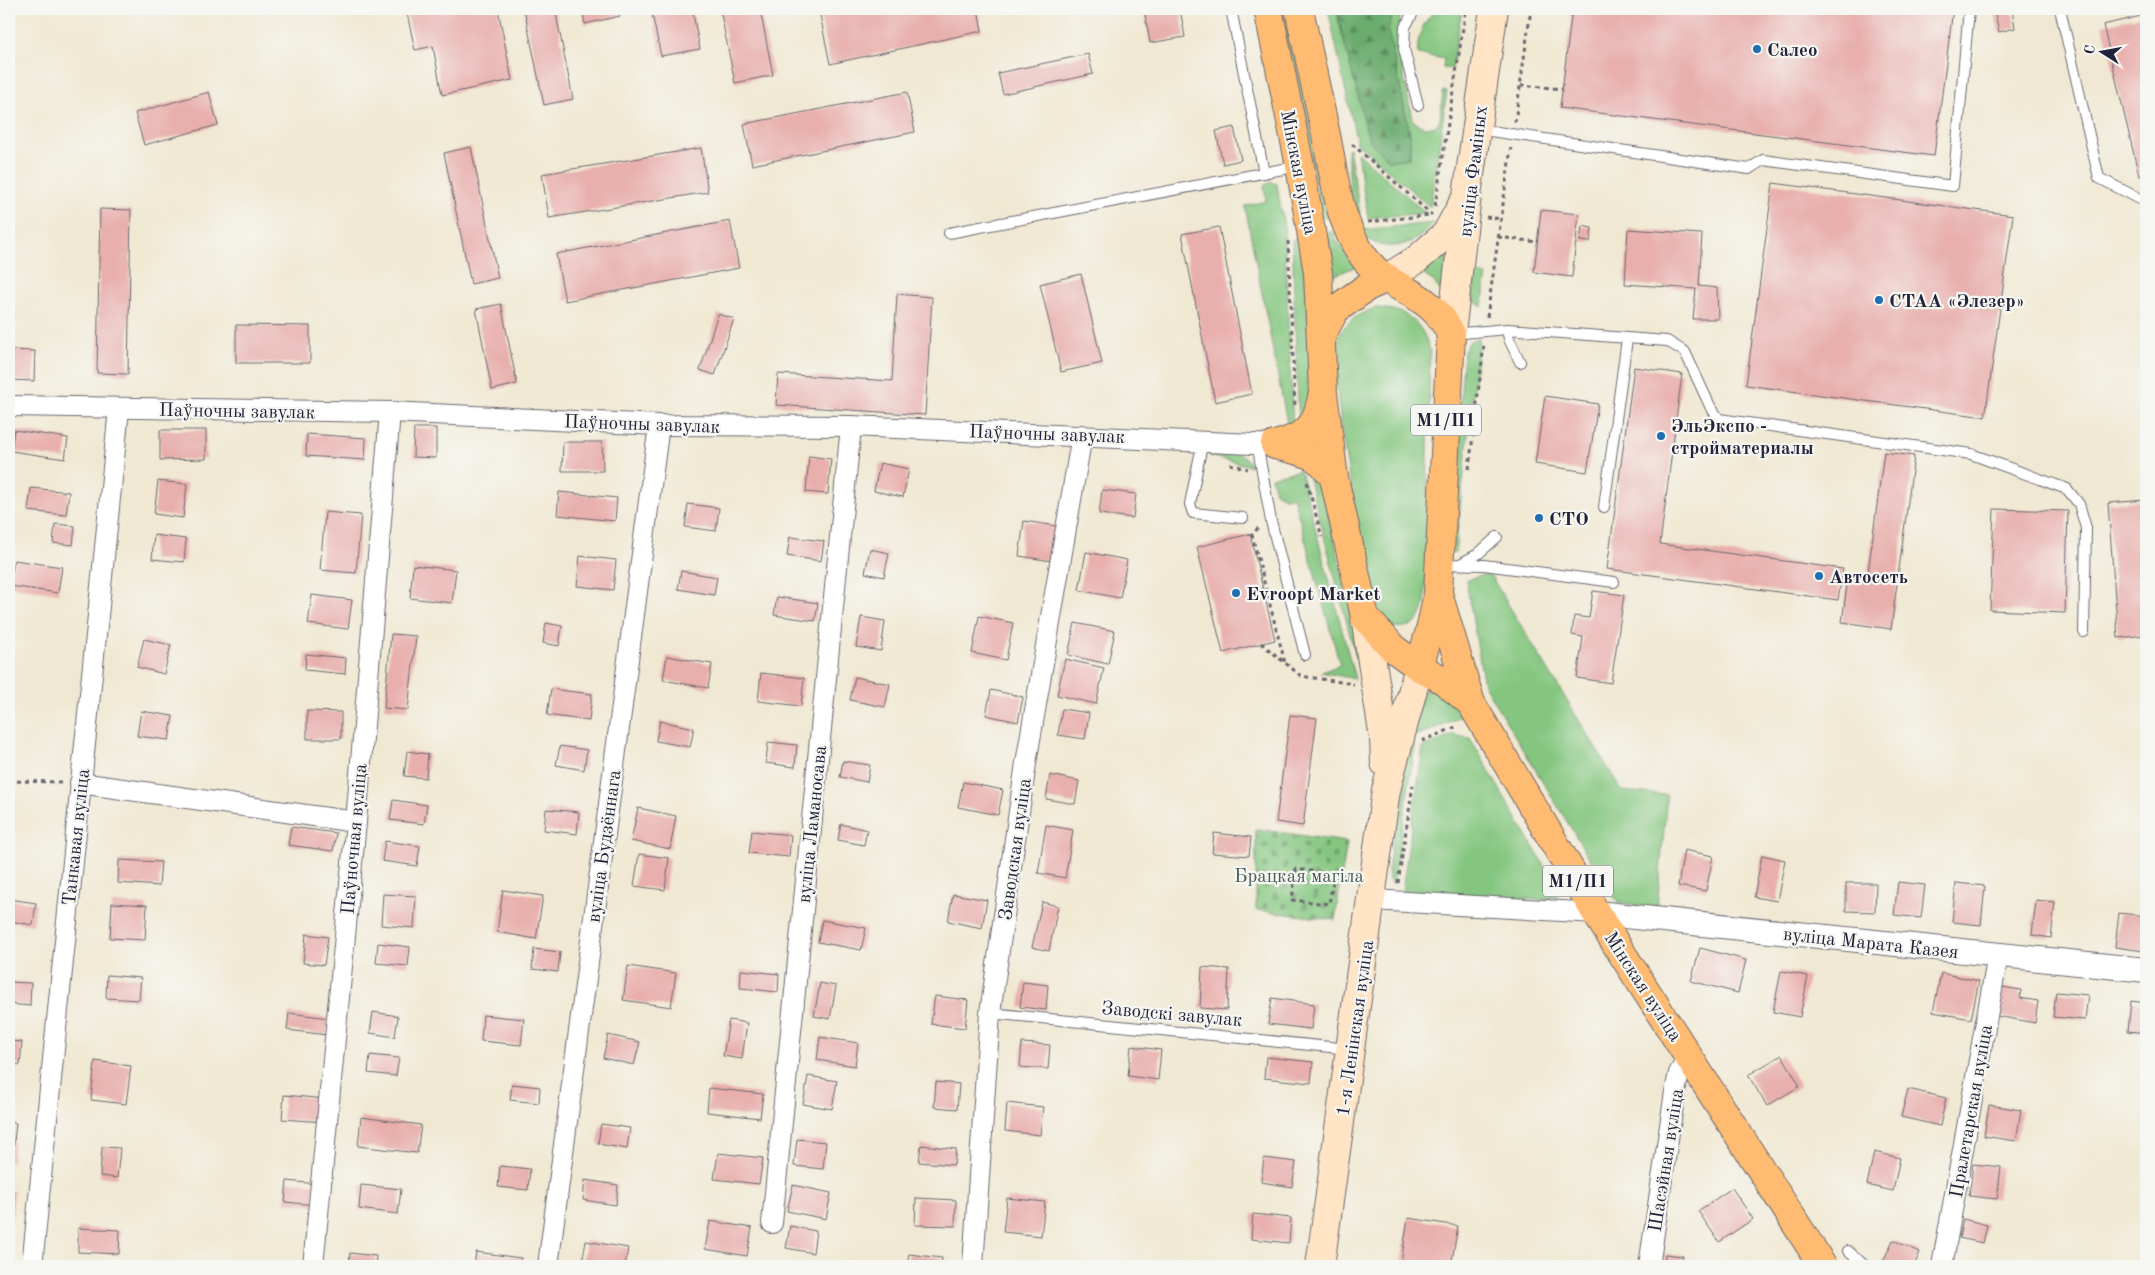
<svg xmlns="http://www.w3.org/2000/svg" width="2155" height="1275" font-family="'Old Standard TT',serif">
<defs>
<pattern id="forest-firs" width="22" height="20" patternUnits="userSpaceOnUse" patternTransform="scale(1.25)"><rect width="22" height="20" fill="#6bab6e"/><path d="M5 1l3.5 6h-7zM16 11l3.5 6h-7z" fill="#588b5c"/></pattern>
<pattern id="cemetery-stones" width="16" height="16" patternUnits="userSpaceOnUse" patternTransform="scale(1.25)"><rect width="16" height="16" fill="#84c67f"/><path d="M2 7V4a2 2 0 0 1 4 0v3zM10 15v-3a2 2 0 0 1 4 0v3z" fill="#6ca069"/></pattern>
</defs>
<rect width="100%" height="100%" fill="#f6f6f2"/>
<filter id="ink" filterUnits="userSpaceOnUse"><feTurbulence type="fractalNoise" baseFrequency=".02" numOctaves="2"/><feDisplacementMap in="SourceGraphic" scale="10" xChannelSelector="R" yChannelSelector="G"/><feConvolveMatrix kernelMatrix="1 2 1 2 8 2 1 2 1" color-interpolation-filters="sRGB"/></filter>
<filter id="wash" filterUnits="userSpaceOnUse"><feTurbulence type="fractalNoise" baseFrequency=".0096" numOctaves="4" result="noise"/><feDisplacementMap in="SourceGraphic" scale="20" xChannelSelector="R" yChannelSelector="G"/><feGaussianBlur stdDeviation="1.12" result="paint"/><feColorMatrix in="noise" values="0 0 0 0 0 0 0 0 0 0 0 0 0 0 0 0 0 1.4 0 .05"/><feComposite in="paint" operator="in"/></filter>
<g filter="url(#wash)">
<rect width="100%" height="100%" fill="#f0e8d2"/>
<!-- grass -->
<g fill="#84c67f" stroke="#53745d">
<polygon points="1280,9 1287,9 1328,218 1322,218"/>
<path d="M1328 9H1336L1369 140 1410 158V133L1388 31 1394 9 1401 11 1397 42 1412 119C1419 126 1425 129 1436 126L1440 119 1443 91H1447L1430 207 1357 143Z"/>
<path d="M1438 9H1462L1452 69 1443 68 1444 59 1418 54C1416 38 1424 18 1438 9Z"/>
<polygon points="1349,148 1360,213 1352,214 1347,149"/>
<polygon points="1357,152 1426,213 1368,218"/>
<polygon points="1271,182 1277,184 1284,228 1293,431 1289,433 1245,206 1266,201 1264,186"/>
<path d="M1434 223C1421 241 1393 254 1371 241 1367 239 1363 233 1360 230Z"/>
<polygon points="1328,232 1334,232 1337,241 1357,266 1333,276"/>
<polygon points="1302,238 1316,396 1299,428 1292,240"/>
<polygon points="1449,246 1444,296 1433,281 1419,272"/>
<polygon points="1474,274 1487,275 1482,307 1471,298"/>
<path d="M1375 308C1406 309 1421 320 1430 350L1425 604C1420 618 1419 625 1404 627 1395 629 1387 626 1382 618 1375 607 1373 589 1370 577 1351 504 1340 427 1333 351 1340 327 1351 316 1375 308Z"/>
<polygon points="1479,338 1455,554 1450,550 1450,536 1464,351 1470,341"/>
<path d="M1223 451C1236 453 1245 453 1251 466L1210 456Z"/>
<polygon points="1305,464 1321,479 1376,725 1374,726"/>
<polygon points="1300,470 1355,679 1321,672 1340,665 1293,496 1286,498 1275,492 1271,477"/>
<polygon points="1489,573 1622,791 1667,795 1657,908 1619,903 1611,894 1484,685 1466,580"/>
<polygon points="1435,688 1452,696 1462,716 1420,735 1409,733 1420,693"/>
<polygon points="1453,735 1470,738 1560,893 1550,899 1538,900 1402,891 1423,747"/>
<polygon points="1407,745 1415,746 1393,884 1389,880 1388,870"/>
</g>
<!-- forest -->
<polygon fill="url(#forest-firs)" stroke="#466654" points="1336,9 1394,9 1388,31 1410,134 1410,158 1389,161 1369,140"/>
<!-- cemetery -->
<polygon fill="url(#cemetery-stones)" stroke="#53745d" points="1256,829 1347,842 1335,920 1256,910"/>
<g id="blocks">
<!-- building -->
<g fill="#e8afac">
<polygon points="406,9 498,9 512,80 442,95 433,46 415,50"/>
<polygon points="524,9 555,9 573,99 544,105"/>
<polygon points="582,9 618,9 620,16 585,24"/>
<polygon points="651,9 692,9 700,49 661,56"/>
<polygon points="720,9 760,9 773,75 735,83"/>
<polygon points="824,9 978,9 982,31 830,64 819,10"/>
<polygon points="1144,9 1180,9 1185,37 1150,43"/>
<polygon points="1572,9 1953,9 1934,156 1560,108"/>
<polygon points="1994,9 2012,9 2015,28 1999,32"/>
<polygon points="2141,16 2146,39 2146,175 2139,176 2103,25"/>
<polygon points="1088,54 1093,74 1003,94 998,73"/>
<polygon points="209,92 218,125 144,145 135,113"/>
<polygon points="907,92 915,132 752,165 744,124"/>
<polygon points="1234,127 1241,160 1223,164 1216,131"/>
<polygon points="471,147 498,278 471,284 444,153"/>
<polygon points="701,148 708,192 549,218 542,174"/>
<polygon points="1773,183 2013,215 1985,417 1746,385"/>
<polygon points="100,209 131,210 128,374 97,373"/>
<polygon points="1541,210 1579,214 1572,277 1534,272"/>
<polygon points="730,221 739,268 565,301 556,254"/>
<polygon points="1582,226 1592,228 1590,242 1580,241"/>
<polygon points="1219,227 1252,394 1215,402 1182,234"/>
<polygon points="1628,229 1702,234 1699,286 1717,288 1718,319 1693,319 1696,289 1625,284"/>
<polygon points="1081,274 1102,363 1061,372 1040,284"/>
<polygon points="897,294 932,297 925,415 776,405 778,374 892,381"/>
<polygon points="501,304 517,384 492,390 476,309"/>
<polygon points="718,314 734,319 715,375 700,370"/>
<polygon points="236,325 310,326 310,363 236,363"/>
<polygon points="9,350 35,351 34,381 9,380"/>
<polygon points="1634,367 1682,374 1660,544 1843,569 1838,600 1607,569"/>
<polygon points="1545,396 1598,404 1587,472 1535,464"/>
<polygon points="414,428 436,428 436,458 413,457"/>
<polygon points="14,430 68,438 65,459 11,451"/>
<polygon points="160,430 206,430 206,459 160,460"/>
<polygon points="307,434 366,438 365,460 306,456"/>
<polygon points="563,442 602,442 603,471 562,471"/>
<polygon points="1884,452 1914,456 1891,629 1842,622 1848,578 1867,580"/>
<polygon points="809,456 831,459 828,494 806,492"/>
<polygon points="880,463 909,469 903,497 874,491"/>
<polygon points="158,481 187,484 183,518 154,514"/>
<polygon points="31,488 69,492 66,515 28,511"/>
<polygon points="1102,490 1136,494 1133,518 1099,514"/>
<polygon points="559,492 617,498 615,521 557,515"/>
<polygon points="2146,500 2146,635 2118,638 2108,503"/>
<polygon points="688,504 719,508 716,531 685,527"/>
<polygon points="1994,509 2068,511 2065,613 1990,610"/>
<polygon points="325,512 361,515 356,573 320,570"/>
<polygon points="1024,521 1057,526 1052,561 1019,556"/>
<polygon points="55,524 75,526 73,545 53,543"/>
<polygon points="1250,534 1275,640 1223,653 1197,547"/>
<polygon points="154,535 186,539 184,562 152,559"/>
<polygon points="790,537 824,541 821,561 787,556"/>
<polygon points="870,549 889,553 884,577 865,573"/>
<polygon points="1086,552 1127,560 1120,598 1079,590"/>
<polygon points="580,556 616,560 613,590 577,586"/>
<polygon points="14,560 62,567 58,593 10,586"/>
<polygon points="413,565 456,570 452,603 410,598"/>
<polygon points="681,571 717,577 714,595 678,589"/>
<polygon points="1593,591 1624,595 1611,683 1577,678 1583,637 1572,635 1574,616 1589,618"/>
<polygon points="312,595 352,600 348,629 308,624"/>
<polygon points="777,597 818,603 815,621 774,615"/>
<polygon points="979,616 1013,623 1006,660 972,653"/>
<polygon points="861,617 885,621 881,651 856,647"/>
<polygon points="546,623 562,626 559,646 543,643"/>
<polygon points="1075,623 1115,631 1108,664 1068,655"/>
<polygon points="391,634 416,636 408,710 384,708"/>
<polygon points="144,639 171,645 164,674 137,667"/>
<polygon points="306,654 346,658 345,674 305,670"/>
<polygon points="667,656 712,664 708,688 663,680"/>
<polygon points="1065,659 1104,668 1096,704 1057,695"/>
<polygon points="761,673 804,678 801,706 758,701"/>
<polygon points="855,677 890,684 885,707 850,700"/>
<polygon points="551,689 592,694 589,721 547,715"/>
<polygon points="991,690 1023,697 1018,722 986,715"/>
<polygon points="1062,709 1089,713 1085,739 1058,735"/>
<polygon points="141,711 173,716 169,740 137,736"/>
<polygon points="307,711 341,712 341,739 307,739"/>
<polygon points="1290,715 1317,718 1303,826 1276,822"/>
<polygon points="660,721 694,728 690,747 656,741"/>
<polygon points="768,742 797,745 795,767 766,763"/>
<polygon points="560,746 587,750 584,770 556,765"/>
<polygon points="407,751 428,754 426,778 404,776"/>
<polygon points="843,761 870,765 867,782 840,777"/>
<polygon points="1050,775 1079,781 1075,804 1046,799"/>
<polygon points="963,782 1003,790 998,815 958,807"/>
<polygon points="393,800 427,805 424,824 390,820"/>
<polygon points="638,808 676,816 670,849 631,841"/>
<polygon points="546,809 579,812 577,834 544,830"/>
<polygon points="841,824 867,830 864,845 838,840"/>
<polygon points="1046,825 1073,830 1065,878 1038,873"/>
<polygon points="291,827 336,833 333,851 288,845"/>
<polygon points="752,831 791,835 789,857 749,853"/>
<polygon points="1214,833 1251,837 1249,856 1212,853"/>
<polygon points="385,841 420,846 417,866 382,861"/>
<polygon points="1684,850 1713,856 1706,891 1678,886"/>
<polygon points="639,854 669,858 665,890 634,886"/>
<polygon points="1762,855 1785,860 1777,901 1754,897"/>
<polygon points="119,860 161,862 159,886 118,883"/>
<polygon points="1898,882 1925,885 1921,918 1894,915"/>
<polygon points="1846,883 1876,883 1875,912 1846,911"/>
<polygon points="1956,883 1985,886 1981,925 1952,922"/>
<polygon points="503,890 543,896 536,939 497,932"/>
<polygon points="383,894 416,896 414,928 381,925"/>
<polygon points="953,894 987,900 982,928 948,921"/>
<polygon points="9,899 36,903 33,925 9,921"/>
<polygon points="2036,900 2055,902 2051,938 2032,935"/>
<polygon points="1042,902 1058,906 1049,951 1032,947"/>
<polygon points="112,903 147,905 145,940 110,938"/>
<polygon points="2119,913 2146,916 2144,951 2115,947"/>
<polygon points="822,920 866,928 861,950 818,942"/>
<polygon points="306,934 328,937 324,965 303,963"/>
<polygon points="378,943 410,947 408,966 376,963"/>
<polygon points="1700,948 1746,960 1738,993 1691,981"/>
<polygon points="534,949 560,952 558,972 532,969"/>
<polygon points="628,966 676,973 671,1007 623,1000"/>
<polygon points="1202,967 1229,969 1227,1010 1200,1008"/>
<polygon points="741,970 779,974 778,992 740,988"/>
<polygon points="1781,971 1808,976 1800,1017 1773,1012"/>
<polygon points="1941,973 1979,981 1971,1019 1933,1012"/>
<polygon points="107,975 141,978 139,1000 106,998"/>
<polygon points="9,982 31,983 30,1006 9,1004"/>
<polygon points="1023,982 1048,985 1046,1010 1020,1007"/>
<polygon points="820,983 836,986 830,1019 814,1016"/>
<polygon points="2002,987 2021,990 2020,998 2038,1001 2035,1023 1997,1016"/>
<polygon points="2056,992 2088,995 2085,1020 2053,1017"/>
<polygon points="935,996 968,1000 965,1028 931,1024"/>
<polygon points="1272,998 1314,1004 1311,1029 1268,1024"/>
<polygon points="2131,1001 2146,1003 2146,1033 2128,1031"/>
<polygon points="373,1012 398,1016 395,1037 370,1033"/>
<polygon points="289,1013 329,1018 327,1035 287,1030"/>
<polygon points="483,1015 524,1019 521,1045 481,1041"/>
<polygon points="729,1020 747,1023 742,1059 723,1056"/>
<polygon points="608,1035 640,1042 634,1065 603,1058"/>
<polygon points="820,1037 858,1043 855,1066 817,1060"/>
<polygon points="9,1041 22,1042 20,1065 9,1063"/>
<polygon points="1022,1043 1050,1045 1048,1069 1020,1067"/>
<polygon points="1131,1046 1161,1050 1158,1080 1128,1076"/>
<polygon points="370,1055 399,1058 396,1076 368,1073"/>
<polygon points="1782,1055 1800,1086 1767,1106 1748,1075"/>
<polygon points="1266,1057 1313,1062 1311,1083 1264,1078"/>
<polygon points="95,1061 131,1066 126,1104 91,1100"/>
<polygon points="808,1076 837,1081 832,1109 803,1104"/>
<polygon points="936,1082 959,1084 957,1109 934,1107"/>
<polygon points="512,1084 540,1087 539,1103 510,1100"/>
<polygon points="709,1088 763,1094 760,1118 707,1112"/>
<polygon points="1908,1089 1946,1098 1940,1126 1901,1117"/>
<polygon points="284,1095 326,1099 324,1122 282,1119"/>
<polygon points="1007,1103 1043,1107 1040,1135 1005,1131"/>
<polygon points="1989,1105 2021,1110 2016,1141 1984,1136"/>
<polygon points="361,1117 421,1125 417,1153 358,1146"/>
<polygon points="9,1122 16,1123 12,1162 9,1161"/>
<polygon points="601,1124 630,1128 627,1149 598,1144"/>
<polygon points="797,1139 826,1142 823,1169 794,1166"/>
<polygon points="921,1145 956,1149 954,1165 919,1162"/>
<polygon points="102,1147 120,1148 117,1178 100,1176"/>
<polygon points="1874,1152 1900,1158 1893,1191 1867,1185"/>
<polygon points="718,1153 763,1158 759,1184 714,1179"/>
<polygon points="1264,1158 1296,1162 1292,1187 1261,1182"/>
<polygon points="1973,1164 2001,1167 1997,1199 1969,1196"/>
<polygon points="500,1166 530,1169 528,1190 498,1187"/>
<polygon points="585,1180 618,1185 616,1205 583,1200"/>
<polygon points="287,1181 317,1184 315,1205 285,1202"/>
<polygon points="361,1185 401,1189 398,1214 359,1209"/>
<polygon points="793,1185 831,1193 826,1219 787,1211"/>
<polygon points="1732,1188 1753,1219 1719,1242 1698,1211"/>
<polygon points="9,1191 14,1191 12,1216 9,1216"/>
<polygon points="916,1198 956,1200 955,1226 915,1225"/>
<polygon points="1007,1198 1045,1202 1041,1236 1003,1232"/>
<polygon points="1253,1214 1291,1218 1289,1243 1251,1239"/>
<polygon points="1408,1218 1458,1226 1451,1266 1419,1266 1401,1263"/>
<polygon points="1963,1219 1987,1225 1983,1243 1959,1238"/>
<polygon points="710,1221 752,1228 747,1256 705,1249"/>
<polygon points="790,1226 816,1231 813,1253 786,1248"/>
<polygon points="78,1228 120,1230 119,1254 78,1252"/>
<polygon points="1893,1240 1920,1252 1914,1266 1881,1266"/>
<polygon points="586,1241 628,1248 625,1266 601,1266 582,1263"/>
<polygon points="476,1252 521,1258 519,1266 474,1266"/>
<polygon points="350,1253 376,1256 375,1266 349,1266"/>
<polygon points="909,1254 942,1258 941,1266 907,1266"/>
<polygon points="1665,1254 1683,1256 1681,1266 1664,1266"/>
<polygon points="268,1262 292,1265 292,1266 267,1266"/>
</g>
</g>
</g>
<g filter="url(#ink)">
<use href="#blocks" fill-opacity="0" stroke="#6a6770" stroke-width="1"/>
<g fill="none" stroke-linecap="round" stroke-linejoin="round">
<defs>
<g id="service">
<polyline points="1231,9 1264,173"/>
<polyline points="1415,9 1405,27 1404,49 1418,105"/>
<polyline points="2060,9 2099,178 2146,202"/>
<polyline points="1477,129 1749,169 1763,160 1953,186 1969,9"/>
<polyline points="949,233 1299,166"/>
<polyline points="1507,329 1509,339 1520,362"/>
<polyline points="1452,334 1507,329 1667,341 1685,352 1710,406 1719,419 1971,454 2067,489 2079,504 2086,528 2084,632"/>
<polyline points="1203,440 1190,504 1193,513 1243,518"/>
<polyline points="1257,443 1271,521 1305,655"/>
<polyline points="1604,507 1627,339"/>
<polyline points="1439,564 1484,565 1614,582"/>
<polyline points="1460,564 1478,554 1497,537"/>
<polyline points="990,1013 1350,1049"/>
<polyline points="1848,1251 1865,1266"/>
</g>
<g id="minor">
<polyline points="9,406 390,412 659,425 851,426 1275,445"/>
<polyline points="80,783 356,822"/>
<polyline points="1372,900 1596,913"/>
<polyline points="772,1223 851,426"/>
<polyline points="32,1266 119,409"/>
<polyline points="313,1266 356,822 390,412"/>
<polyline points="548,1266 659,425"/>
<polyline points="973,1266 990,1013 1026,763 1082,435"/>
<polyline points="1649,1266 1675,1092 1679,1073 1689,1057"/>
<polyline points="1942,1266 1998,955"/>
</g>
<polyline id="tertiary" points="1596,913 2146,970"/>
<g id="secondary">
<polyline points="1387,278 1416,260 1446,234 1463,203"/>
<polyline points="1451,334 1467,195 1494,9"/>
<polyline points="1365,617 1384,739 1385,763"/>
<polyline points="1320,1266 1386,790 1419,667"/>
</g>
<g id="primary">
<polyline points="1268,9 1300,166 1318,273 1323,393 1334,478 1365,617 1394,649 1419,667 1443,680 1471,703"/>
<path d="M1299 9C1308 51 1317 93 1326 135 1335 179 1338 224 1366 260 1391 292 1430 290 1451 334L1438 593 1431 627 1419 667"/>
<polyline points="1321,336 1335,310 1367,287 1387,278"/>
<path d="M1275 445C1306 437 1316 428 1322 397"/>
<path d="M1275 445C1302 452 1318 452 1334 478"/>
<polyline points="1438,593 1471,703 1596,913 1823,1266"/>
</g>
</defs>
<!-- service casing -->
<use href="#service" stroke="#6a6770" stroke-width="12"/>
<!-- minor casing -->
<use href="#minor" stroke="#6a6770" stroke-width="22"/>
<!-- tertiary casing -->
<use href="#tertiary" stroke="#6a6770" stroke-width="26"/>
<!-- secondary casing -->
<use href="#secondary" stroke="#6a6770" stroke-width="30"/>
<!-- primary casing -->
<use href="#primary" stroke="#6a6770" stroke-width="30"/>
<!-- path -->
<g stroke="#6a6770" stroke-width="3" stroke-dasharray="4 4" stroke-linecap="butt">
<polyline points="1521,85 1562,89"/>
<polyline points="1515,122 1531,9"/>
<polyline points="1352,144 1432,215"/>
<polyline points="1435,206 1466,9"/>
<polyline points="1486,217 1501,219"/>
<polyline points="1368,222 1431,215"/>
<polyline points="1498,237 1537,242"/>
<polyline points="1288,241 1295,407"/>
<polyline points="1487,317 1511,148"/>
<polyline points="1230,464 1248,469"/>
<polyline points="1469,469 1484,344"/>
<polyline points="1307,482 1322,537"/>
<polyline points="1258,528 1252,535 1285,663"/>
<polyline points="1261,643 1301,676 1354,684"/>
<polyline points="1422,741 1458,726"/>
<polyline points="9,781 63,782"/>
<polyline points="1334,874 1329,904 1292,900 1296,869 1351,876"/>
<polyline points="1398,883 1413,785"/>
</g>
<!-- service -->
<use href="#service" stroke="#fff" stroke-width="10"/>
<!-- minor -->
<use href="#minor" stroke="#fff" stroke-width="20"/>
<!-- tertiary -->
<use href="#tertiary" stroke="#fff" stroke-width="24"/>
<!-- secondary -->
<use href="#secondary" stroke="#ffe4c6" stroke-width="28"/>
<!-- primary -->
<use href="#primary" stroke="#febb71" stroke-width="28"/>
</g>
</g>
<!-- markers -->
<g fill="#1f6fb2" stroke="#f6f6f2" stroke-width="2">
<circle cx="1757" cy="49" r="5"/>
<circle cx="1879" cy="300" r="5"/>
<circle cx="1661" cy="436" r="5"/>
<circle cx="1539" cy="518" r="5"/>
<circle cx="1819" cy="576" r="5"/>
<circle cx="1236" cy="593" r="5"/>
</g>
<g text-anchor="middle" stroke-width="4.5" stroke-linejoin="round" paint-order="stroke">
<!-- shield labels -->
<g fill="#f6f6f2" stroke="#626272" stroke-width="1">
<rect x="1411" y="404.5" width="70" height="31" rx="4"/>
<rect x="1543" y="865.5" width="70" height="31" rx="4"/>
</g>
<g font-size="18" font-weight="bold" fill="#22223b">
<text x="1446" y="426">М1/П1</text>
<text x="1578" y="887">М1/П1</text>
</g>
<!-- poi labels -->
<g font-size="19" font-weight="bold" fill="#22223b" stroke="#f6f6f2" text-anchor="start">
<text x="1767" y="56">Салео</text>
<text x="1889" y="307">СТАА «Элезер»</text>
<text x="1671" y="432">ЭльЭкспо -<tspan x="1671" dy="22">стройматериалы</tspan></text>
<text x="1549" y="525">СТО</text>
<text x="1829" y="583">Автосеть</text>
<text x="1246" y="600">Evroopt Market</text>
</g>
<!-- street labels -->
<g font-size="19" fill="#22223b" stroke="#f6f6f2">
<text transform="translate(1472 171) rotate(-83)" y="7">вуліца Фаміных</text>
<text transform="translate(1300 172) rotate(79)" y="7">Мінская вуліца</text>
<text transform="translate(237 410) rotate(1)" y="7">Паўночны завулак</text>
<text transform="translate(642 423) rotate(2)" y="7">Паўночны завулак</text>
<text transform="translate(1047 433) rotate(2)" y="7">Паўночны завулак</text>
<text transform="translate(811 824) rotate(-84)" y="7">вуліца Ламаносава</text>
<text transform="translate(75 837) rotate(-84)" y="7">Танкавая вуліца</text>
<text transform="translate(353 839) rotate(-85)" y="7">Паўночная вуліца</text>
<text transform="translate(603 846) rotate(-82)" y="7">вуліца Будзённага</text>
<text transform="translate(1014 849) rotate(-82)" y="7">Заводская вуліца</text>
<text transform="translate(1871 942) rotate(6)" y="7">вуліца Марата Казея</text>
<text transform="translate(1644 986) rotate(57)" y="7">Мінская вуліца</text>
<text transform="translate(1172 1013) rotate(5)" y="7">Заводскі завулак</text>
<text transform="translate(1354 1028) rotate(-82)" y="7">1-я Ленінская вуліца</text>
<text transform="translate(1970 1111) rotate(-80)" y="7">Пралетарская вуліца</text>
<text transform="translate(1665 1160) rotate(-81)" y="7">Шасэйная вуліца</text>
</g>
<!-- park labels -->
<g font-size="19" fill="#445b53" stroke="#f6f6f2">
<text x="1299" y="882">Брацкая магіла</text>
</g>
</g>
<!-- margin -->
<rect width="2155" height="1275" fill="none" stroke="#f6f6f2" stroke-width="30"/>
<!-- north arrow -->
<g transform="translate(2102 52) rotate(281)" stroke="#f6f6f2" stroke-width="4" paint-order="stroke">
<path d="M0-4L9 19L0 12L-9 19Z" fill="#22223b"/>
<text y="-8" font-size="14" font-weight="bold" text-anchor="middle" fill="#22223b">С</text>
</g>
</svg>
